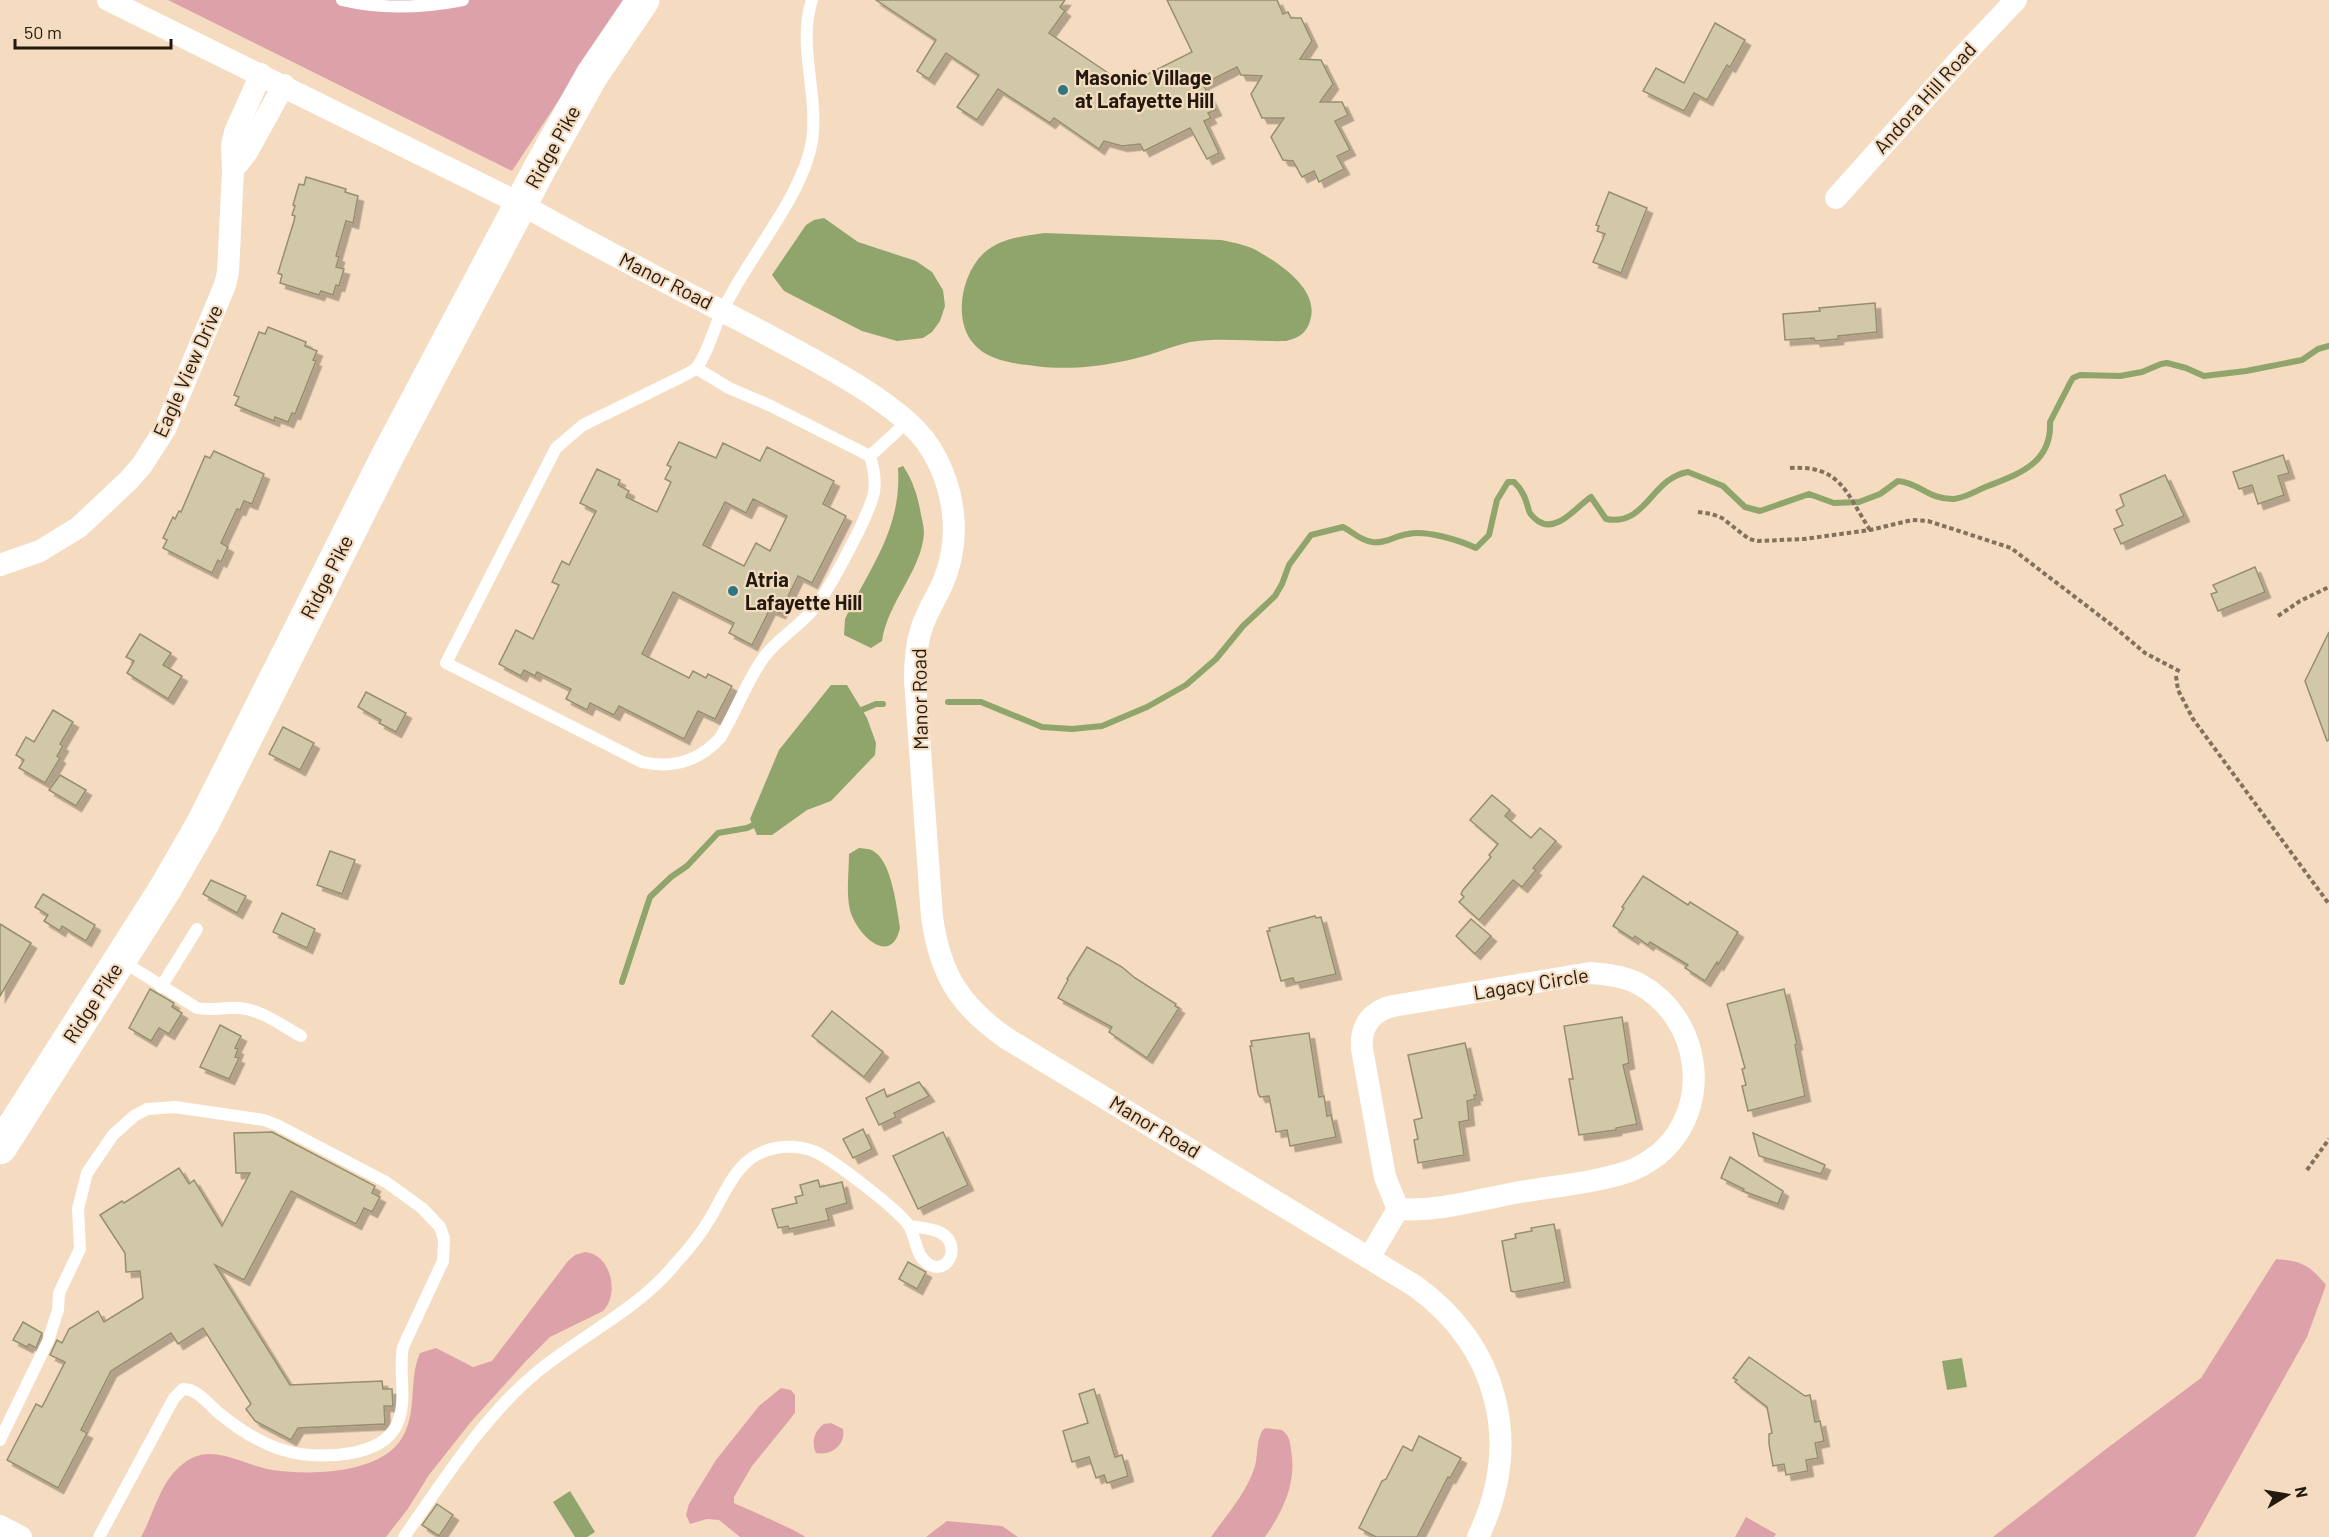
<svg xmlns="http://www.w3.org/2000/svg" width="2329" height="1537" font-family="Barlow,sans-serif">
<defs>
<filter id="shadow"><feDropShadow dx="5.5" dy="5.5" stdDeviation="0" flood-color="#0004"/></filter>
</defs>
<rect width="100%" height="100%" fill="#f5dbbf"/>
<!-- green -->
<g fill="#dda2a9">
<polygon points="168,0 625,0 512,171"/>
<path d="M585 1252C611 1254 620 1294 603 1311L550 1337 526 1361 470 1423 429 1475 407 1510 386 1537H141C156 1510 161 1474 192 1458 215 1446 244 1464 267 1469 305 1476 380 1475 402 1438 418 1412 408 1380 420 1353L436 1348 473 1367 492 1361 568 1261 575 1255Z"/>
<path d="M2276 1259C2301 1261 2310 1265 2326 1285L2307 1337 2195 1537H1993L2106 1449 2201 1378Z"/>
<path d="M781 1388 791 1390 795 1395V1413L752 1466 734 1497V1503C745 1508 801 1532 805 1537H740L719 1520 707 1519 690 1524 686 1515 689 1504 716 1460 759 1406Z"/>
<path d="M831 1423 843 1429C846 1445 831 1456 816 1453 811 1442 814 1431 824 1424Z"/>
<path d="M1265 1428 1282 1430C1289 1435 1290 1441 1291 1450 1297 1483 1283 1511 1265 1537H1211C1227 1514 1245 1495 1254 1469 1259 1456 1255 1437 1265 1428Z"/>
<polygon points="1746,1517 1776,1534 1774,1537 1735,1537"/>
<polygon points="947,1521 1002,1526 1018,1537 926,1537"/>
</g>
<!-- water -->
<g fill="#8fa56c">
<polygon points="824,218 858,242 916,261 932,272 943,290 945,306 940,321 932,332 923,338 897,341 862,331 784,291 772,275 806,225 814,220"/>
<path d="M1045 233 1221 240C1235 243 1249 245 1261 253 1283 266 1320 291 1310 321 1306 334 1298 338 1286 341 1254 342 1221 337 1190 342 1172 346 1155 354 1137 358 1102 367 1064 371 1028 365 1010 363 986 359 974 344 952 320 962 272 985 252 1001 238 1024 236 1045 233Z"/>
<path d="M903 466C912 479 917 494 920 509 921 517 924 525 924 533 922 570 888 601 882 641L871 648 844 635 845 619C870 567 902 529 898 468Z"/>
<polygon points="831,685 847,685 867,718 876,743 875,755 831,801 807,810 772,835 757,835 750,819 779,750"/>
<path d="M859 848C865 849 871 848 876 853 892 865 897 909 900 928 891 968 856 934 850 910 846 892 849 872 849 854Z"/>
<polygon points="1962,1358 1967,1387 1947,1390 1942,1361"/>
<polygon points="570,1491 595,1532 587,1537 575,1537 553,1502"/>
</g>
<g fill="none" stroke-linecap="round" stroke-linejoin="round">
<!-- stream -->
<g stroke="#8fa56c" stroke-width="6">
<path d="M948 702H981L1042 727 1072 729 1102 726 1147 707 1186 685 1216 659 1243 626 1275 596 1282 584 1289 565 1311 535 1343 527C1353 532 1359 540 1372 542 1386 544 1394 536 1408 534 1426 530 1459 540 1476 548L1489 535 1497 500 1508 482H1514C1523 490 1526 500 1529 511 1531 516 1534 518 1538 521 1557 534 1577 506 1591 497L1606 519C1646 527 1651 478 1688 472L1723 486 1745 507 1760 511 1809 494 1834 503 1859 502 1880 494 1898 481C1920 483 1929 500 1954 499 1966 498 1977 490 1988 486 2019 474 2052 463 2050 422L2070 383 2073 378 2080 375 2120 376 2142 372 2161 364 2167 363 2186 368 2204 376 2246 371 2302 360 2318 349 2329 346"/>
<polyline points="857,712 876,704 883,704"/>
<polyline points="622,982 650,897 671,877 687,866 718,833 747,828 760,822"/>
</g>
</g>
<!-- building -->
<g fill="#d0c8a6" stroke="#968f6e" stroke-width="1.5" fill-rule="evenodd" filter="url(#shadow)">
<polygon points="876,0 1065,0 1060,7 1065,11 1049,33 1126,85 1192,52 1167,0 1277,0 1283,14 1288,12 1291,18 1301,18 1312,41 1300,59 1321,60 1333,84 1320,102 1342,102 1348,115 1335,121 1350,150 1337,156 1344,169 1319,182 1314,171 1302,177 1293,161 1283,160 1271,137 1284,118 1262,118 1251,94 1262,76 1241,75 1237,67 1203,84 1216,110 1208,113 1211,118 1204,121 1219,153 1207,159 1190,128 1144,151 1140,144 1122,146 1104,141 1099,149 1054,118 1050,123 998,89 977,120 957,107 979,75 946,53 929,79 917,71 936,40"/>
<polygon points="1715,23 1745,40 1730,67 1727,65 1707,100 1694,93 1684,111 1643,91 1656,68 1684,83"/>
<polygon points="306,177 346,189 345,192 358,196 353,223 346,221 336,256 339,257 336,267 344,269 339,286 336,285 333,295 321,291 319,295 280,283 282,275 278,273 294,221 295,216 292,215 295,206 293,205 299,184 304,185"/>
<polygon points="1609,192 1647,208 1621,273 1593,262 1605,234 1597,231 1599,226 1596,225"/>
<polygon points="1875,303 1877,332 1838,336 1838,339 1815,341 1814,338 1785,340 1783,314 1820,311 1819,308"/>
<polygon points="268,327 306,342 305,346 317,351 313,360 316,361 295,414 292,413 288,422 275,417 274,421 235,405 239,397 234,395 259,332 265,334"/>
<path d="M679 442 716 458 723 443 760 461 767 447 834 481 823 504 846 516 812 583 798 576 780 613 770 609 752 645 729 633 734 623 673 592 642 654 689 678 693 671 706 678 708 674 732 686 715 719 698 711 684 739 619 706 614 715 590 703 587 710 566 699 571 689 537 672 535 676 524 670 521 676 499 664 516 630 533 639 559 585 552 582 562 561 569 565 596 511 580 503 597 469 620 480 618 485 629 491 626 497 657 512 671 482 665 479 671 467 667 465ZM753 499 787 516 770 551 756 543 744 566 703 545 725 502 746 513Z"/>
<polygon points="214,451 264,474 252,504 244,501 240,510 237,509 221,543 228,547 221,562 218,560 212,573 163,548 167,540 163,538 173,517 175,519 179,511 181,512 205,456 210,458"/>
<polygon points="2283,455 2289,473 2278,476 2284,495 2258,504 2252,485 2239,489 2233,472"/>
<polygon points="2165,475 2184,516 2121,544 2114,529 2123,525 2116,510 2124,506 2120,495"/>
<polygon points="2255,567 2265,592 2218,611 2211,594 2217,592 2213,585"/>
<polygon points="2329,632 2329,740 2327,741 2305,681"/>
<polygon points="140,634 171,653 163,665 182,676 168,699 127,673 134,661 126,657"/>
<polygon points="366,692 406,713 396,732 379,723 381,720 358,707"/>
<polygon points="53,710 73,722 60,744 63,746 57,756 60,758 45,783 19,768 24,760 16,755 26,737 34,742"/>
<polygon points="283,727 314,743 300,770 269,754"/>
<polygon points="60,775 86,790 76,806 49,790"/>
<polygon points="1492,795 1510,810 1505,816 1531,838 1540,828 1556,841 1533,868 1536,870 1522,887 1513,880 1479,920 1459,902 1464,897 1461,894 1463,890 1491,857 1489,855 1498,844 1470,820"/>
<polygon points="330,851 355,860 342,894 317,885"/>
<polygon points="1643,876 1688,905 1690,902 1738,932 1718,965 1717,962 1705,981 1685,968 1688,965 1650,942 1648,945 1635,936 1633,939 1613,926 1624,908 1622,907"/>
<polygon points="211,880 246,896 237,913 203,894"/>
<polygon points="43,894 95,925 86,941 62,926 60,931 44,921 48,915 35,907"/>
<polygon points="282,913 315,929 307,948 273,932"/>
<polygon points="1315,916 1316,918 1321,917 1336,974 1295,983 1293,978 1281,981 1267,931 1270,931 1269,928"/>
<polygon points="1471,919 1491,936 1475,954 1456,936"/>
<polygon points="0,924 31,943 0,996"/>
<polygon points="1087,947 1122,967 1135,978 1176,1004 1175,1006 1179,1008 1147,1058 1109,1032 1112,1027 1058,998 1068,980 1067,979"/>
<polygon points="150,989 174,1003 172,1007 182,1013 169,1034 159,1028 151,1041 129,1028"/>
<polygon points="1784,989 1797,1044 1795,1045 1805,1096 1748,1111 1742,1086 1746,1085 1742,1069 1745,1068 1727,1004"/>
<polygon points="832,1011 883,1052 864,1077 812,1036"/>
<polygon points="1622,1017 1629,1063 1623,1065 1637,1124 1616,1128 1616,1130 1579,1135 1569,1079 1573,1079 1564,1026"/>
<polygon points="220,1025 241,1036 235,1048 238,1049 235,1057 239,1058 229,1079 200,1067"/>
<polygon points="1309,1033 1319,1097 1324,1096 1327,1116 1331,1115 1336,1137 1290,1146 1287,1130 1276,1132 1269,1096 1260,1097 1258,1093 1250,1046 1252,1046 1251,1041"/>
<polygon points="1465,1043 1477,1095 1474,1095 1475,1099 1467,1101 1469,1120 1459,1122 1464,1155 1418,1163 1414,1140 1418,1139 1414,1120 1422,1118 1408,1055"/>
<polygon points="919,1082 929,1096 894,1113 896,1117 879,1125 866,1098 884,1089 887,1097"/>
<polygon points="863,1129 872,1149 853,1158 843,1139"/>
<polygon points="272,1132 375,1186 372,1193 380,1197 372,1212 364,1208 356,1224 291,1191 244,1280 215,1265 290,1385 382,1381 383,1389 392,1389 393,1406 384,1406 385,1424 298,1428 291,1440 255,1421 246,1409 251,1404 203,1328 178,1344 171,1333 111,1371 81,1430 87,1433 58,1488 7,1460 36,1404 42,1407 65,1362 50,1355 57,1340 62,1343 69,1329 98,1311 104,1322 143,1298 140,1271 126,1272 125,1253 100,1215 122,1201 124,1203 179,1168 189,1184 194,1180 222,1226 250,1173 236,1173 234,1133"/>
<polygon points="943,1132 968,1185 918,1209 893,1156"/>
<polygon points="1753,1133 1825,1165 1821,1174 1759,1156"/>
<polygon points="1730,1157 1783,1191 1778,1204 1743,1191 1744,1189 1721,1178"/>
<polygon points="818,1180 820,1187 842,1182 847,1203 826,1209 829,1220 789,1229 788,1226 778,1228 772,1209 797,1203 795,1197 803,1195 800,1185"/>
<polygon points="1554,1224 1565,1282 1514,1292 1511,1291 1502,1241 1516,1238 1515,1234 1532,1231 1531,1228"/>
<polygon points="908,1262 926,1272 917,1289 899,1279"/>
<polygon points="23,1322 42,1333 36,1348 29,1344 27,1347 13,1340"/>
<polygon points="1749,1357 1805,1396 1810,1395 1815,1422 1820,1421 1824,1441 1815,1443 1818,1458 1806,1460 1808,1471 1786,1475 1784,1464 1773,1466 1769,1444 1769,1434 1772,1433 1767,1407 1735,1382 1737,1380 1733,1378"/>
<polygon points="1094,1389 1115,1457 1122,1455 1128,1476 1107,1483 1104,1475 1096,1478 1089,1457 1072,1462 1063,1431 1088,1423 1079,1394"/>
<polygon points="1419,1436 1461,1458 1450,1478 1448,1477 1417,1537 1376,1537 1359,1528 1382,1481 1386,1479 1403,1446 1412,1451"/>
<polygon points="437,1504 453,1515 439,1536 422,1525"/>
</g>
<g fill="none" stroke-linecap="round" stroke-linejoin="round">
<!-- path -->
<g stroke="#82715f" stroke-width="4" stroke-dasharray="4.5 3" stroke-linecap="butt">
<path d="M1790 468C1841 465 1846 493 1870 530"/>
<polyline points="1698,512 1712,514 1722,518 1749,539 1758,541 1804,539 1870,530 1912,520 1928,521 1956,530 2011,548 2113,626 2145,653 2181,672"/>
<polyline points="2278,616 2300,601 2329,587"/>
<polyline points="2176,676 2178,690 2193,719 2329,904"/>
<polyline points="2307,1170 2329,1139"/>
</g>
<!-- service -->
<g stroke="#fff" stroke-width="12">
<path d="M342 0C383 10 422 8 463 0"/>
<path d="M812 0C797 46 819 94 812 141 803 196 748 257 723 310 714 326 708 354 696 368 693 371 688 373 685 375L583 425 556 448 446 663 642 762C672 769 699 761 720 738 736 712 746 682 764 657 777 640 795 629 810 613 826 597 870 514 874 492 876 480 874 469 870 456L907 422"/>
<polyline points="696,368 729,388 771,406 870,456"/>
<path d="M122 961 197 1008C211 1011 225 1007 240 1008 262 1010 282 1026 301 1036"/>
<polyline points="161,987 197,929"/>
<path d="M0 1440 48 1341 58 1310 59 1293 80 1249 78 1209 87 1173 113 1135 134 1116 147 1109 175 1107 264 1120 277 1125 386 1182 422 1208 440 1227 444 1239 443 1261 403 1347C398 1372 408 1401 397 1424 389 1442 371 1449 352 1453 298 1462 262 1448 220 1414 209 1405 198 1389 183 1389L174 1398 99 1537"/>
<path d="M404 1537C444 1480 483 1417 537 1372 583 1334 638 1310 676 1263 688 1250 700 1235 709 1220 725 1194 736 1159 768 1150 782 1145 800 1146 813 1151 830 1157 900 1211 909 1226 917 1239 915 1257 930 1265 944 1272 954 1258 951 1246 948 1229 924 1228 909 1226"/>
</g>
<!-- minor -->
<g stroke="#fff" stroke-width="22">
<path d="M108 0 521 204C601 250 684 291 766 334 812 359 882 394 918 432 938 454 950 485 953 514 956 539 951 567 940 589 933 603 925 616 921 630 916 646 915 663 915 680L932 917C940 974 959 1005 1006 1038L1415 1286C1499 1347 1523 1443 1478 1537"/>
<polyline points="233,170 247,152 284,85"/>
<polyline points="1836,198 1961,58 2016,0"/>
<polyline points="0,565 40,551 79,527 129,480 142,465 165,429 225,285 228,272 233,170 232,146 235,132 261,74"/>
<path d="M1590 973C1607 974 1624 976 1639 984 1701 1018 1714 1107 1659 1154 1650 1161 1639 1168 1627 1172 1593 1183 1555 1186 1520 1192 1481 1199 1438 1212 1398 1209L1385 1177 1362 1049C1360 1026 1371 1011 1393 1006Z"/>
<polyline points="1369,1258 1398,1209"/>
<polyline points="0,1526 21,1537"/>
</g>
<!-- primary -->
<polyline stroke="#fff" stroke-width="33" points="0,1148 165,889 203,823 388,455 541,166 592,75 643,0"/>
</g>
<!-- markers -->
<g fill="#2f7682" stroke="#f5dbbf" stroke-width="2">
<circle cx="1063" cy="90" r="6"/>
<circle cx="733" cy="591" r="6"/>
</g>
<g text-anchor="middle" stroke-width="4.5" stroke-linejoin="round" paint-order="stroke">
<!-- poi labels -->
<g font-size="20" font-weight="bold" fill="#22190f" stroke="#f5dbbf" text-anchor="start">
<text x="1075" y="85">Masonic Village<tspan x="1075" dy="23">at Lafayette Hill</tspan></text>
<text x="745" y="587">Atria<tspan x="745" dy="23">Lafayette Hill</tspan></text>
</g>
<!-- street labels -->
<g font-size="20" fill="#22190f" stroke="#f5dbbf">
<text transform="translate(1925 98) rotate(-48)" y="7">Andora Hill Road</text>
<text transform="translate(553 147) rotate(-61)" y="7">Ridge Pike</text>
<text transform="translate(666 281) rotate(27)" y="7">Manor Road</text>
<text transform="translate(188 371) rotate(-66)" y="7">Eagle View Drive</text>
<text transform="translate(327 577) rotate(-63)" y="7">Ridge Pike</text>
<text transform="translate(920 699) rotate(-91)" y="7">Manor Road</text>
<text transform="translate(1531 984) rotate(-9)" y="7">Lagacy Circle</text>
<text transform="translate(93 1003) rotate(-57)" y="7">Ridge Pike</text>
<text transform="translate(1155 1127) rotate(31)" y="7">Manor Road</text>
</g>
</g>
<!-- north arrow -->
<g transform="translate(2287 1495) rotate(79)" stroke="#f5dbbf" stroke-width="4.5" paint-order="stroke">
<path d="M0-4.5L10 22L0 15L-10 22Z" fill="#22190f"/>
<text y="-9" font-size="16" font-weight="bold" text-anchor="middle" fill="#22190f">N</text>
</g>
<!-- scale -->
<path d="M15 39v9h156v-9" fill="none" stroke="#22190f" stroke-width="3"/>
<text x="24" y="39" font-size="18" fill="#22190f" stroke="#f5dbbf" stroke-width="4.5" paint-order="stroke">50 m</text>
</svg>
